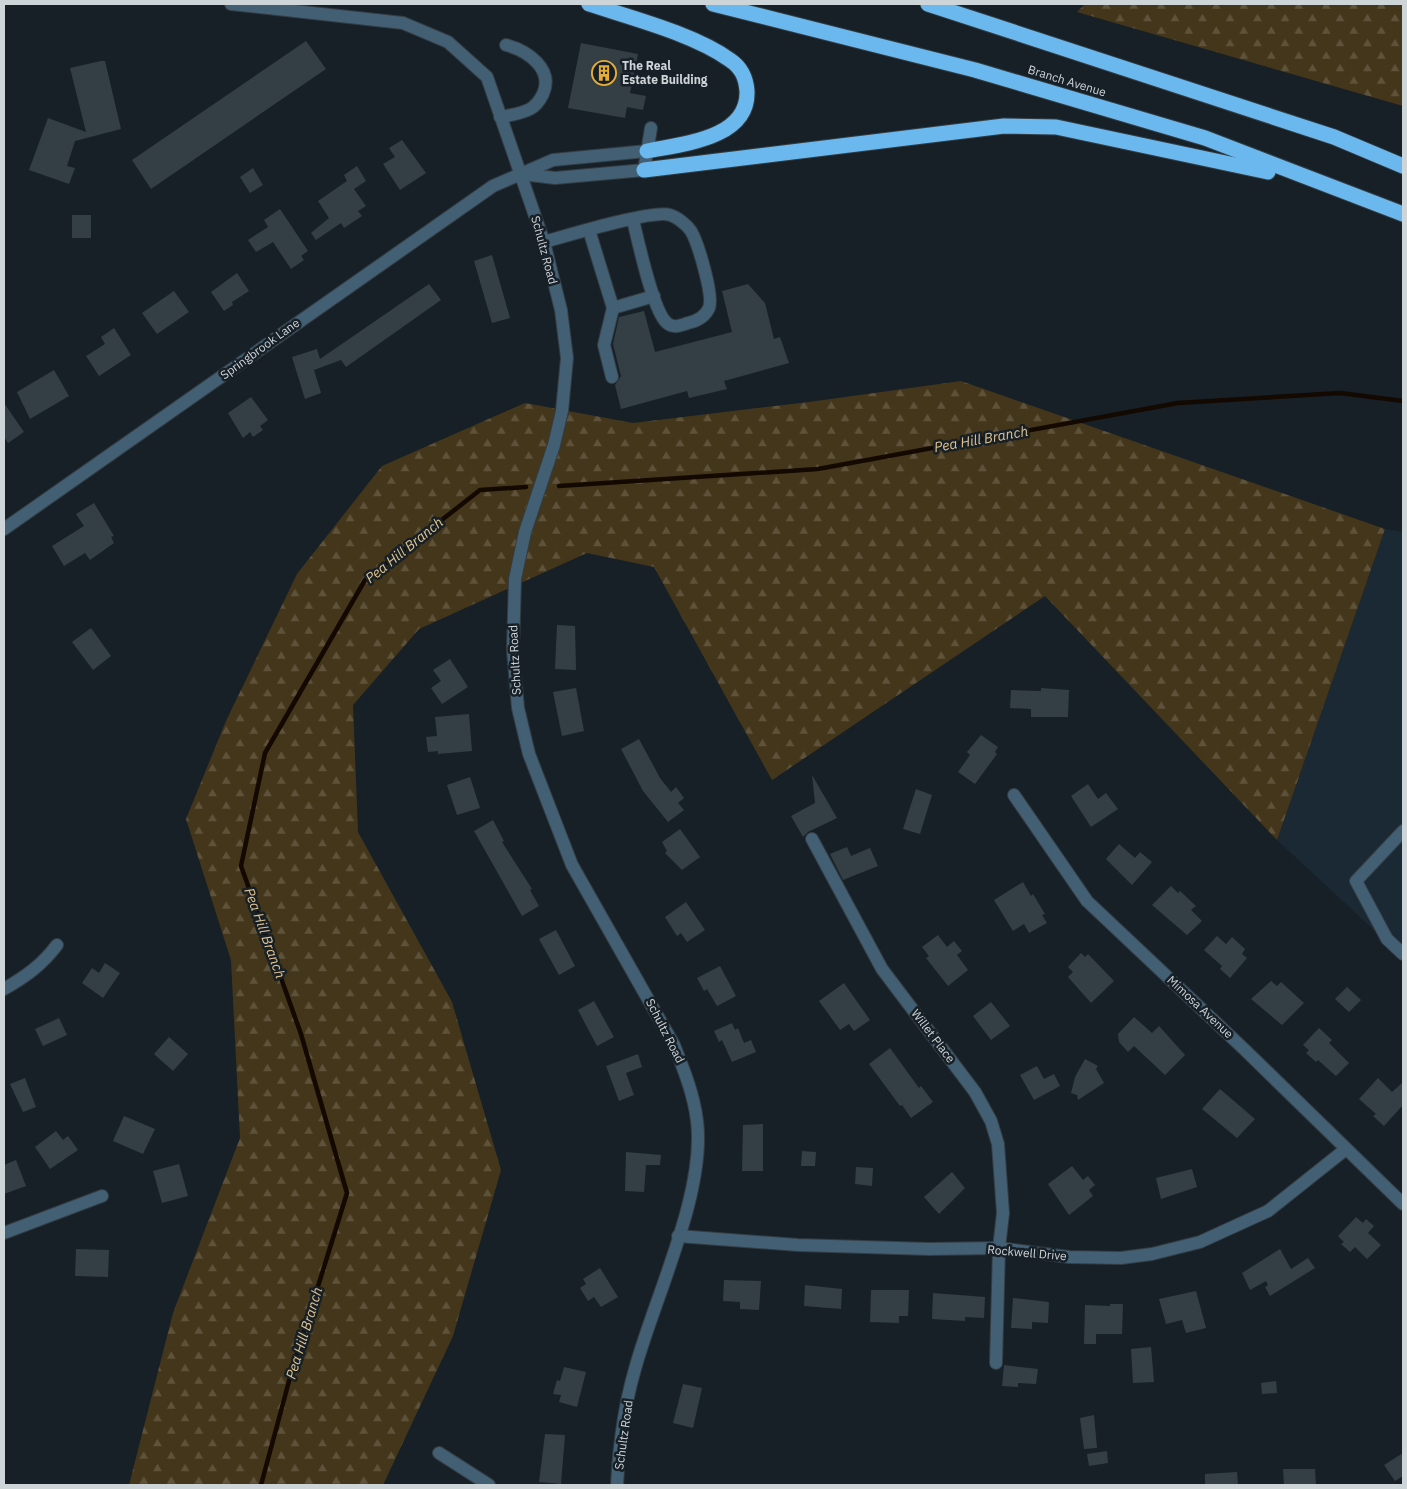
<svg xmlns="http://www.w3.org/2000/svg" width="1407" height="1489" font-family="'IBM Plex Sans',sans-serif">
<defs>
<pattern id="forest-firs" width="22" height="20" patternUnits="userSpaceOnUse" patternTransform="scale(1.25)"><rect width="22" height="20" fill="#44361a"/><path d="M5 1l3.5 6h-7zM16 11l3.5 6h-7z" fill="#5e523b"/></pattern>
</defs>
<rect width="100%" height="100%" fill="#172027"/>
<!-- built -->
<polygon fill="#1a2934" points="1385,529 1403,532 1403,957 1277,840"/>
<!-- forest -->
<g fill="url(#forest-firs)">
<polygon points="1085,4 1403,4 1403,106 1077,12"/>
<polygon points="961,381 1385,529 1277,840 1045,596 772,780 654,567 587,553 419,629 353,705 358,832 452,1002 501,1170 453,1336 383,1485 129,1485 173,1313 240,1138 231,960 186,819 226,721 297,574 382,466 525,403 633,423 809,402"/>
</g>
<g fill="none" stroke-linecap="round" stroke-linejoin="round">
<!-- stream -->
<g stroke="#130900" stroke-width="4.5">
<polyline points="559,486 818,469 1178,403 1340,393 1403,401"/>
<polyline points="261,1485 292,1370 347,1193 301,1034 241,866 265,753 365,580 480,490 526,487"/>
</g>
</g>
<!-- building -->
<g fill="#343e45">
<polygon points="306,41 326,69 151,189 132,160"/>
<polygon points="581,43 638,54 630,93 646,96 643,110 627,107 625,118 568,108"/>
<polygon points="101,61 105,61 121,129 75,141 67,166 75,168 69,184 29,170 48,118 86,132 70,68"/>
<polygon points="402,140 426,173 400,190 383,164 395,157 389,148"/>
<polygon points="357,166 366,181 354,189 366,206 358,211 362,216 344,228 341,223 316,240 311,233 329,218 318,201 347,181 344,175"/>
<polygon points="253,168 263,185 250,193 240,177"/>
<polygon points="280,209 308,251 301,256 304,260 291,269 273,242 256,252 248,240 268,227 264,220"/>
<rect x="72" y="215" width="19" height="23"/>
<polygon points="492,255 510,318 492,323 474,261"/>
<polygon points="237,273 249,291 232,302 233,305 224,311 211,292"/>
<polygon points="429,284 441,300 346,367 341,360 314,370 321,393 305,399 292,357 317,349 320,359"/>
<polygon points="748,284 765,303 774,339 780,337 789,363 724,381 727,389 689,398 687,391 621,409 615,385 621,376 613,344 619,317 644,311 655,352 732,332 722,291"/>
<polygon points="174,291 189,312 157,334 142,313"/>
<polygon points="114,328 131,355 99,376 86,356 105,344 101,337"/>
<polygon points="54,370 69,396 30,419 17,392"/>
<polygon points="251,397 268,420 260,426 263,430 253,437 250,432 243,438 228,413"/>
<polygon points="4,403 24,432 8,443 4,437"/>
<polygon points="94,503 114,536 111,537 114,543 90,560 85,553 64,566 52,546 84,526 76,514"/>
<polygon points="557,625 575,626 576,670 555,669"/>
<polygon points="91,628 111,656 93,670 72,642"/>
<polygon points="450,659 468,687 442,704 431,688 441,681 433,670"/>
<polygon points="576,688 584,731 562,736 553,692"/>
<polygon points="1041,688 1069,690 1068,717 1031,717 1031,709 1010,708 1011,690 1041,691"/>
<polygon points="469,714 472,751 438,754 438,751 428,752 426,737 437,736 435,717"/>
<polygon points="981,735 998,747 995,752 997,754 975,784 958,772 970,755 967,752"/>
<polygon points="639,739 660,778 671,792 676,787 684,798 678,803 684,810 668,822 643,791 621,749"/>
<polygon points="812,775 837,818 808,832 803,837 791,816 815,803"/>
<polygon points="470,777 480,808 457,815 447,785"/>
<polygon points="1088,784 1098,799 1106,793 1118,809 1091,827 1071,796"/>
<polygon points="916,789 932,795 920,834 903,829"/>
<polygon points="493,820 504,841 502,842 532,889 530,890 539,906 522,916 474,831"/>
<polygon points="680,829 700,857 682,870 665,853 667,851 662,842"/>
<polygon points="1119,844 1135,858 1140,852 1152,862 1132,885 1106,859"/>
<polygon points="847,847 851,856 870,848 878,866 843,880 830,854"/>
<polygon points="1023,882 1031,896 1033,894 1045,914 1042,915 1047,923 1029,933 1024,924 1013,931 994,900"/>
<polygon points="1171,886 1178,893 1180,891 1196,906 1191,910 1202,921 1187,935 1152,905"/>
<polygon points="686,902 705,930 687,942 681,933 677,936 665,917"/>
<polygon points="556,930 575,966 559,975 539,939"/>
<polygon points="938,935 947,947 954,941 962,951 957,955 968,970 948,986 926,958 929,956 922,947"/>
<polygon points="1217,936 1226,944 1232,937 1245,949 1242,954 1247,958 1230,978 1220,969 1222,966 1204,950"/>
<polygon points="1081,953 1085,957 1088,954 1114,981 1091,1003 1068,977 1073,972 1068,967"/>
<polygon points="105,963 120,973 103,998 82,983 92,968 99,973"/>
<polygon points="720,966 736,996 717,1006 707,989 704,991 697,978"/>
<polygon points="1271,981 1277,986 1281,982 1304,1003 1282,1025 1251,999"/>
<polygon points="844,983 870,1020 854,1031 849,1024 840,1030 819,1001"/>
<polygon points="1347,987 1361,1000 1349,1012 1335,999"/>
<polygon points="594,1001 614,1037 597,1046 578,1010"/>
<polygon points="991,1002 1010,1026 991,1040 973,1016"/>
<polygon points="1134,1017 1152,1033 1159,1026 1185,1055 1165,1075 1134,1046 1128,1052 1119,1042 1118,1034"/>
<polygon points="59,1018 67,1035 43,1046 35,1029"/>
<polygon points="732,1023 735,1030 738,1028 744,1043 751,1040 756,1052 732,1062 722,1040 719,1042 714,1031"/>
<polygon points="1319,1028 1332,1040 1329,1043 1349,1063 1336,1076 1318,1060 1316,1062 1306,1053 1309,1050 1303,1045"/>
<polygon points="169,1037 188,1054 173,1071 154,1054"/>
<polygon points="890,1048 919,1088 921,1086 933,1102 911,1118 902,1105 900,1106 869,1064"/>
<polygon points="638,1054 642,1067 626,1073 634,1095 619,1101 606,1066"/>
<polygon points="1085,1059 1098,1066 1096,1069 1104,1083 1078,1100 1077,1095 1071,1093 1075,1077"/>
<polygon points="1037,1066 1044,1079 1054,1074 1060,1086 1034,1100 1020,1075"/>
<polygon points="25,1078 36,1107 23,1112 10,1084"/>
<polygon points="1378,1078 1392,1092 1403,1082 1403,1105 1384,1126 1373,1116 1376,1114 1359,1099"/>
<polygon points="1220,1089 1255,1119 1237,1138 1202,1109"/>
<polygon points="124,1116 155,1129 143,1154 113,1141"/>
<polygon points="763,1124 763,1171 742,1171 743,1125"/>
<polygon points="56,1131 63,1140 68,1136 78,1150 50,1169 35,1147"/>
<polygon points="802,1151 816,1152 815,1166 801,1166"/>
<polygon points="626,1152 661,1155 660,1165 646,1165 644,1192 625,1191"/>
<polygon points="16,1160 26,1186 4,1194 4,1165"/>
<polygon points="179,1164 188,1196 162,1203 153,1171"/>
<polygon points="1072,1166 1083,1180 1088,1176 1095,1185 1089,1190 1093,1196 1069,1215 1048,1184"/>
<polygon points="856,1167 873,1168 872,1186 855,1184"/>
<polygon points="1192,1169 1197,1187 1161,1199 1156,1178"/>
<polygon points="952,1172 965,1188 939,1214 924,1197"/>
<polygon points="1356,1217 1363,1223 1366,1219 1374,1226 1368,1233 1381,1245 1367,1259 1355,1247 1350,1252 1341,1244 1344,1242 1338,1236"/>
<polygon points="76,1249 109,1250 108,1277 75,1276"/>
<polygon points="1280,1249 1291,1269 1308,1258 1315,1268 1270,1296 1265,1287 1268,1285 1266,1281 1250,1290 1242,1273"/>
<polygon points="600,1268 618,1297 601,1307 594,1297 588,1301 580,1288 586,1284 583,1279"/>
<polygon points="724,1280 761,1281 759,1310 740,1309 740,1302 723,1301"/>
<polygon points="805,1285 842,1289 841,1309 804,1306"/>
<polygon points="871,1290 909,1290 908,1316 899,1316 899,1323 870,1322"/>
<polygon points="1196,1291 1206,1328 1186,1333 1182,1320 1166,1324 1159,1299"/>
<polygon points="933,1293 985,1297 984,1318 965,1317 965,1321 932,1319"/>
<polygon points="1013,1298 1049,1302 1048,1323 1032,1322 1032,1329 1011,1328"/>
<polygon points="1110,1304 1123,1304 1122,1334 1096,1334 1096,1344 1084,1344 1085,1305 1110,1306"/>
<polygon points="1151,1347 1154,1382 1133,1383 1131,1349"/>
<polygon points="1004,1365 1038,1369 1036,1384 1018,1383 1018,1387 1002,1386"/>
<polygon points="564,1367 586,1372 577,1407 559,1402 561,1395 553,1394 557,1380 560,1381"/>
<polygon points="1276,1381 1277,1393 1262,1394 1261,1383"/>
<polygon points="683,1384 702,1388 693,1428 673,1423"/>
<polygon points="1094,1415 1097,1448 1084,1449 1080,1418"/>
<polygon points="545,1434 565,1435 561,1484 539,1482"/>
<polygon points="1107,1451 1108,1463 1089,1466 1087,1454"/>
<polygon points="1403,1453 1403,1476 1395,1481 1384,1465"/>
<polygon points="1283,1469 1315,1469 1316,1485 1284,1485"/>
<polygon points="1237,1472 1238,1485 1205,1485 1205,1474"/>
</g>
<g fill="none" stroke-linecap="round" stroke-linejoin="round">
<defs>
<g id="minor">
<path d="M231 4 403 23 448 42 487 77 544 242 561 310 567 358 562 411 554 445 525 532 515 579 513 650 518 708 529 754 572 865 674 1045C684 1070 694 1095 697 1121 706 1193 654 1299 635 1369 624 1407 619 1446 617 1485"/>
<path d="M500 117C510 115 521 114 530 109 536 106 540 100 543 94 554 69 528 51 506 45"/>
<polyline points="522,174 555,178 644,170 651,128"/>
<polyline points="589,230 613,308 654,296"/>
<path d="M544 242C565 236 655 209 670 215 677 217 687 225 691 231 698 243 714 296 709 308 705 317 697 321 688 323 681 325 674 329 667 323 653 312 638 240 633 220"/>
<polyline points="612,377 604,345 613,308"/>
<polyline points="4,529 493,186 553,160 647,151"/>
<polyline points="1014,795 1087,901 1245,1050 1403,1204"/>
<polyline points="1403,831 1356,881 1387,939 1403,954"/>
<polyline points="812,839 882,969 975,1092 991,1121 998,1144 1003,1213 999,1248 996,1363"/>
<path d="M4 989C25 977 42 965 57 945"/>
<polyline points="4,1233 102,1196"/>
<polyline points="678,1236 798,1245 929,1249 999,1248 1069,1257 1121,1258 1152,1254 1200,1242 1268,1211 1346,1149"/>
<polyline points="439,1453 489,1485"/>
</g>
<g id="highway">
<path d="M589 4C631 18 694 34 730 60 742 68 746 78 747 91 749 139 681 144 647 151"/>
<polyline points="713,4 975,70 1205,138 1403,214"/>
<polyline points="928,4 1334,137 1403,166"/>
<polyline points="644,170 1004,126 1056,127 1268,172"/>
</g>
</defs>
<!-- minor casing -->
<use href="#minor" stroke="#343d43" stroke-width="14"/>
<!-- highway casing -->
<use href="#highway" stroke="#343d43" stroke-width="17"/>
<!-- minor -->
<use href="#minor" stroke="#425f74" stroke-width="12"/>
<!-- highway -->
<use href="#highway" stroke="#6bb8ee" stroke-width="15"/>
</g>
<!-- icons -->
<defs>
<symbol id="building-ring" viewBox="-11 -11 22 22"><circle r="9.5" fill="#172027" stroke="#e6ad36" stroke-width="1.5"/><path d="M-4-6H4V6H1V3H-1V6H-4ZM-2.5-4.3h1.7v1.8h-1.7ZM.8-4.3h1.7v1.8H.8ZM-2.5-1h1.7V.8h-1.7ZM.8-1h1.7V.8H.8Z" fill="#e6ad36"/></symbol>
</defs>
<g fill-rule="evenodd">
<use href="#building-ring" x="590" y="59" width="28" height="28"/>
</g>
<g text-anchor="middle" stroke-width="5" stroke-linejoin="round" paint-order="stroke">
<!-- poi labels -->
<g font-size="12" font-weight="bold" fill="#ced5d9" stroke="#172027" text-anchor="start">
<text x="622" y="70">The Real<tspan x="622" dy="14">Estate Building</tspan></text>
</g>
<!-- street labels -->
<g font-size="12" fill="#ced5d9" stroke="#172027">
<text transform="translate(1067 81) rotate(17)" y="4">Branch Avenue</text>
<text transform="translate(544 250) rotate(75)" y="4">Schultz Road</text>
<text transform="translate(260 349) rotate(-36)" y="4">Springbrook Lane</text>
<text transform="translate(515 660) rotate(-93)" y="4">Schultz Road</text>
<text transform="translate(1200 1007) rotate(43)" y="4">Mimosa Avenue</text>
<text transform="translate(665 1031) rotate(63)" y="4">Schultz Road</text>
<text transform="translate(933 1036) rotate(53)" y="4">Willet Place</text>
<text transform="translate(1027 1253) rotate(5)" y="4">Rockwell Drive</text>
<text transform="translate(624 1435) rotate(-82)" y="4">Schultz Road</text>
</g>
<!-- water labels -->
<g font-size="14" font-style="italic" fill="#e2c38d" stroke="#172027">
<text transform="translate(981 439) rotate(-10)" y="5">Pea Hill Branch</text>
<text transform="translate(404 550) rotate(-39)" y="5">Pea Hill Branch</text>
<text transform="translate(265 933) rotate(70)" y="5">Pea Hill Branch</text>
<text transform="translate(304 1333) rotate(-73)" y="5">Pea Hill Branch</text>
</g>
</g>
<!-- border -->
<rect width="1407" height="1489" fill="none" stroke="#ced5d9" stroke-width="10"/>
</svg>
